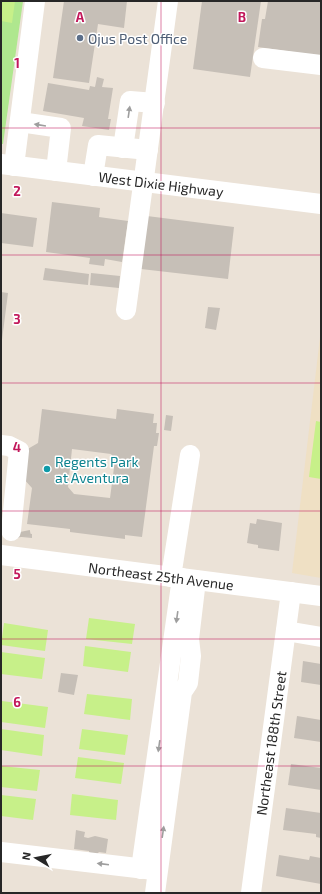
<svg xmlns="http://www.w3.org/2000/svg" width="322" height="894" font-family="'Exo 2',sans-serif">
  <rect width="100%" height="100%" fill="#ebe2d7"/>
  <path fill="#efe0c4" d="M321 329V578L292 573Z"/>
  <path fill="#afe78e" d="M1 1H23L3 144H1Z"/>
  <g fill="#c7f089">
    <path d="M1 1H15L12 23 1 21Z"/>
    <path d="M316 421 321 422V479L309 477Z"/>
    <path d="M89 618 135 624 132 644 86 639Z"/>
    <path d="M4 623 48 630 45 651 1 645Z"/>
    <path d="M85 646 131 652 128 672 83 666Z"/>
    <path d="M1 652 45 658 42 679 1 674Z"/>
    <path d="M87 694 132 699 130 720 84 714Z"/>
    <path d="M2 701 48 707 45 728 1 722Z"/>
    <path d="M1 729 44 735 42 756 1 750Z"/>
    <path d="M82 729 128 735 125 755 79 749Z"/>
    <path d="M78 757 124 763 121 784 75 778Z"/>
    <path d="M1 766 40 770 37 791 1 787Z"/>
    <path d="M72 794 118 800 116 820 70 815Z"/>
    <path d="M1 795 36 799 33 820 1 816Z"/>
  </g>
  <g fill="#c6bfb7" fill-rule="evenodd">
    <path d="M64 1H127L124 28 98 24 89 83 53 78Z"/>
    <path d="M202 1H261L250 77 193 69Z"/>
    <path d="M268 1H321V56L258 47 262 19H265Z"/>
    <path d="M97 77 104 79 102 87 113 88 108 119H111L109 130 82 126 84 118 43 111 48 83 89 90 90 86 95 87Z"/>
    <path d="M52 202 100 208 99 217 128 221 122 262 105 259 104 266 89 264 90 258 46 252Z"/>
    <path d="M1 213 37 218 33 247 1 243Z"/>
    <path d="M147 216 234 227 228 279 141 269Z"/>
    <path d="M45 268 89 274 88 285 43 280Z"/>
    <path d="M91 273 120 276 119 288 90 285Z"/>
    <path d="M1 292 8 293 2 340H1Z"/>
    <path d="M208 307 220 308 216 330 205 328Z"/>
    <path d="M42 409 116 419 117 409 154 414 153 423H157L156 433H159L157 446H154L142 537 125 535V539L70 532V529L27 524 32 488 23 478 26 450 38 443ZM72 449 111 454 115 460 110 498 74 494 68 487Z"/>
    <path d="M166 415 173 416 171 431 164 430Z"/>
    <path d="M257 519 282 523 279 551 258 548V545L247 543 250 523 256 524Z"/>
    <path d="M1 530 32 534V538L1 535Z"/>
    <path d="M303 661 321 664V685L301 682Z"/>
    <path d="M61 673 78 675 74 695 58 692Z"/>
    <path d="M297 716 321 720V742L294 738Z"/>
    <path d="M291 764 321 768V790L288 785Z"/>
    <path d="M286 808 321 813V838L316 837V834L283 830Z"/>
    <path d="M76 830 85 832 84 837 88 838 95 836 108 839 106 853 99 852 97 854H92L89 852V851L74 849Z"/>
    <path d="M279 855 309 860 310 856 321 858V884L276 876Z"/>
  </g>
  <g fill="none" stroke-linecap="round" stroke-linejoin="round">
    <path stroke="#c4bdb4" stroke-width="20" stroke-dasharray="20 10" stroke-linecap="butt" d="M20 532 21 537"/>
    <g stroke="#fff" stroke-width="20">
      <path d="M263 58 321 65"/>
      <path d="M20 122 61 128 56 171"/>
      <path d="M123 148 130 101 155 103"/>
      <path d="M1 164 321 204"/>
      <path d="M14 166 35 1"/>
      <path d="M93 176 98 145 148 150"/>
      <path d="M126 310 168 1"/>
      <path d="M1 445 9 446 19 451 11 531"/>
      <path d="M1 555 321 596"/>
      <path d="M171 577 190 455"/>
      <path d="M286 631 321 637"/>
      <path d="M1 852 154 870"/>
      <path d="M141 869 182 578"/>
      <path d="M155 893 182 692 188 683 191 656 189 639 196 580"/>
      <path d="M251 893 291 592"/>
    </g>
  </g>
  <defs><path id="oneway-solid" d="M-6-.8H1V-3.2L6.5 0L1 3.2V.8H-6Z"/></defs>
  <g fill="#9e9e9e">
    <use href="#oneway-solid" transform="translate(129 112) rotate(-82)"/>
    <use href="#oneway-solid" transform="translate(40 125) rotate(-171)"/>
    <use href="#oneway-solid" transform="translate(177 617) rotate(98)"/>
    <use href="#oneway-solid" transform="translate(159 746) rotate(98)"/>
    <use href="#oneway-solid" transform="translate(163 832) rotate(-82)"/>
    <use href="#oneway-solid" transform="translate(103 864) rotate(-173)"/>
  </g>
  <path fill="none" stroke="#c2185b" stroke-width="1" stroke-opacity="0.55" d="M161 1V893M1 128H321M1 255H321M1 383H321M1 511H321M1 639H321M1 766H321"/>
  <circle fill="#5c6f8a" stroke="#fff" stroke-width="1.5" cx="80" cy="38" r="4"/>
  <circle fill="#0f9aa8" stroke="#fff" stroke-width="1.5" cx="47" cy="469" r="4"/>
  <g text-anchor="middle" dominant-baseline="central" stroke-width="3" stroke-linejoin="round" paint-order="stroke">
    <g font-size="14" fill="#4e5e75" stroke="#fff" text-anchor="start">
      <text x="88" y="38">Ojus Post Office</text>
    </g>
    <g font-size="14" fill="#272727" stroke="#fff">
      <text transform="translate(161 184) rotate(7)">West Dixie Highway</text>
      <text transform="translate(161 576) rotate(7)">Northeast 25th Avenue</text>
      <text transform="translate(271 743) rotate(-82)">Northeast 188th Street</text>
    </g>
    <g font-size="14" fill="#0d838f" stroke="#fff" text-anchor="start">
      <text x="55" y="461">Regents Park<tspan x="55" dy="16">at Aventura</tspan></text>
    </g>
  </g>
  <g font-size="13" text-anchor="middle" font-weight="bold" fill="#c2185b" stroke="#fff" stroke-width="3" stroke-linejoin="round" paint-order="stroke">
    <text x="80" y="22">A</text>
    <text x="242" y="22">B</text>
    <text x="17" y="68">1</text>
    <text x="17" y="196">2</text>
    <text x="17" y="324">3</text>
    <text x="17" y="452">4</text>
    <text x="17" y="579">5</text>
    <text x="17" y="707">6</text>
  </g>
  <rect width="322" height="894" fill="none" stroke="#272727" stroke-width="4"/>
  <g transform="translate(36 858) rotate(280)" stroke="#ffffff" stroke-width="3" paint-order="stroke">
  <path d="M0-3L7 15L0 10L-7 15Z" fill="#272727"/>
  <text y="-6" font-size="11" font-weight="bold" text-anchor="middle" fill="#272727">N</text>
  </g>
</svg>
